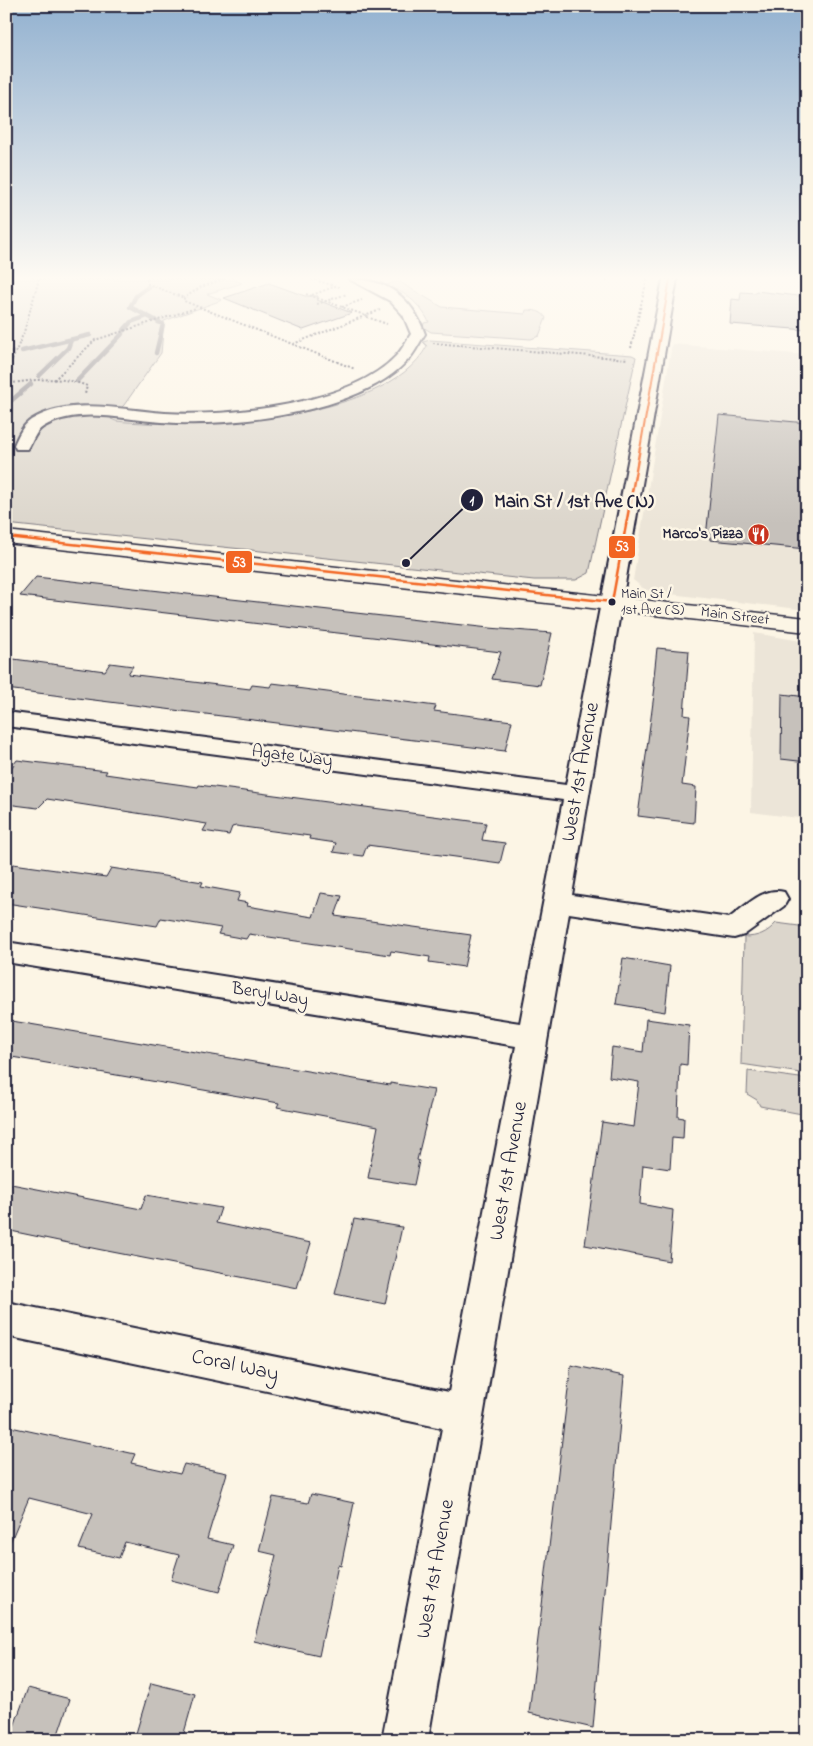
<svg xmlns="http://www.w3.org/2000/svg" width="813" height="1746" font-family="'Indie Flower',sans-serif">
  <rect width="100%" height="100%" fill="#fcf5e5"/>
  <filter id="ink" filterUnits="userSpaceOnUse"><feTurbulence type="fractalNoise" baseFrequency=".02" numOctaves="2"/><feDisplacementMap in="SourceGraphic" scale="10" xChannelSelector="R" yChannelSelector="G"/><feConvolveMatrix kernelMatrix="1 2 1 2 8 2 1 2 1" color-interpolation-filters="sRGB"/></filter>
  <g filter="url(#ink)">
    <g fill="#ece5d8">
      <path d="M672 344 807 355V610L653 592 644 589 633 580Z"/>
      <path d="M754 633 807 642V819L751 812Z"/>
    </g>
    <g fill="#dcd6cc" stroke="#7f7c84">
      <path d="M6 279H232L242 283 207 294 222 300 164 321 161 353 124 405 111 419 116 421C192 429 386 423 427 346L423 342 430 340 632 355 636 357 589 573 576 580H534L6 524Z"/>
      <path d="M398 281 442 307 525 314 526 310C534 310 542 311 546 318L539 336 531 339 431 332 423 327 424 323 429 322C420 304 403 289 384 286Z"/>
      <path d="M776 923 807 927V1074L741 1064 744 937C758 937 767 933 776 923Z"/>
      <path d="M748 1071 807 1079V1115L760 1106 757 1100 747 1094Z"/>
    </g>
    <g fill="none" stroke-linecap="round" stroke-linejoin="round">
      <g stroke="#78757e" stroke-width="4.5">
        <path d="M148 287 136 296 130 307 155 320"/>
        <path d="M124 330 131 322 145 317"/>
        <path d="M22 351 90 335"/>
        <path d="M6 353 12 352"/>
        <path d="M156 353 163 324 158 322"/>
        <path d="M39 376 68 348 71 340"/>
        <path d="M77 381 122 334"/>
        <path d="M6 405 31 384"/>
      </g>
    </g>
    <g fill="#c6c1bb" stroke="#22223b">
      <path d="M269 283 305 296H318L317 300 352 313 303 330 224 298Z"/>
      <path d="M756 291 807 297V330L730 324 732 299 740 300 741 292 756 293Z"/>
      <path d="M719 415 807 423V549L710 540V537H706Z"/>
      <path d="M36 577 489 628 552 633 540 685 492 679 501 652 20 596Z"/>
      <path d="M657 648 689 651 684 715 690 716 682 785 696 787 694 823 638 816 655 687 653 686Z"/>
      <path d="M6 658 105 671 110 663 133 666 128 674 250 689 252 685 270 687 272 683 297 686 296 688 436 706 434 711 512 721 505 751 381 736 6 689Z"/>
      <path d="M782 694 807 697V762L781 759Z"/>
      <path d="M17 760 107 771 105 774 198 787 199 785 486 823 482 840 505 843 500 863 367 845 363 856 333 852 336 843 309 839 310 836 236 826 232 827 229 835 203 831 207 824 47 799 38 808 6 804V775Z"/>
      <path d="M6 863 106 877 111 868 203 882 201 886 240 893 237 901 248 903 247 906 313 917 321 893 342 896 335 916 471 935 464 967 429 962 430 957 391 951 390 955 249 934 246 939 218 934 221 928 161 918 157 926 6 903Z"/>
      <path d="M623 958 670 966 665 1012 616 1004Z"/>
      <path d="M646 1019 689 1025 687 1065 680 1064 678 1117 684 1118 683 1139 672 1138 670 1169 643 1165 640 1204 673 1210 669 1261 585 1245 602 1122 634 1127 639 1082 609 1077 612 1047 643 1052Z"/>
      <path d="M6 1020 390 1085V1083L434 1090 417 1160 419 1161 414 1185 368 1178 378 1126 277 1107 279 1103 6 1056Z"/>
      <path d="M6 1183 141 1209 146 1195 221 1208 216 1223 311 1243 297 1288 97 1249 6 1230Z"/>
      <path d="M354 1219 402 1227 385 1304 335 1294Z"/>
      <path d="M571 1365 624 1376 593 1728 529 1713Z"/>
      <path d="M6 1426 135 1454 131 1463 180 1474 184 1464 227 1473 207 1539 233 1545 219 1592 171 1580 179 1555 125 1542 119 1558 79 1549 93 1514 29 1498 6 1552Z"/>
      <path d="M311 1494 354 1503 341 1566 338 1565 319 1656 254 1641 276 1555 259 1551 273 1497 308 1503Z"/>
      <path d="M151 1683 195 1694 182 1740H134Z"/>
      <path d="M28 1688 70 1699 56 1740H9Z"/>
    </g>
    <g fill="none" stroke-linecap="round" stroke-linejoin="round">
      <defs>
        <g id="minor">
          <path d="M349 279C387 279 412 297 425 334 419 343 414 355 406 362 358 413 229 428 162 422 124 420 77 406 43 427 35 432 33 441 28 449H16L14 445C18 436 22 426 31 420 70 396 122 410 165 413 229 417 350 405 396 356 402 350 406 341 411 334L403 315 390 301Z"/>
          <path d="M663 279H677L572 895 729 918C746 906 764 886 784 892L788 899 784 906 744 935 734 938 569 913 428 1740H382L442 1428 6 1336V1302L449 1392 516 1046 6 962V942L520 1023 563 800 6 726V712L566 785Z"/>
        </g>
        <path id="major" d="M6 531 807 618V632L6 543Z"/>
      </defs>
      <use href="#minor" stroke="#22223b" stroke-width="4"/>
      <use href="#major" stroke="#22223b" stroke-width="3"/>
      <g stroke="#22223b" stroke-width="2" stroke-dasharray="2 2" stroke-linecap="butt">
        <path d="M147 279 148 284 184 298"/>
        <path d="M224 279 201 287 184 298V301L355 369"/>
        <path d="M311 279 339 287"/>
        <path d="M606 279V282"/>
        <path d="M6 285 15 279"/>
        <path d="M306 294 367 316"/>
        <path d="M312 295 336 286"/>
        <path d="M317 304 347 294"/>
        <path d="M342 307 362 300"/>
        <path d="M367 317 387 324"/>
        <path d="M433 343 628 359"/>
        <path d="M293 344 380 310"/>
        <path d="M631 348 647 279"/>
        <path d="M6 375 24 332 39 279"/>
        <path d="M54 380 95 340 196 308"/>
        <path d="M6 384C33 380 61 375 87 386L85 394"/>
      </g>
      <use href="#minor" fill="#fcf5e5" fill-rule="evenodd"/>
      <use href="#major" fill="#fcf5e5" fill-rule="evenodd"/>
      <defs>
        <path id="bus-1-far1" d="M640 449 670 279"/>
        <path id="bus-1" d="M6 537 612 602 640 448"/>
      </defs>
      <use href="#bus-1-far1" stroke="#fcf5e5" stroke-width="4"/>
      <use href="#bus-1" stroke="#fcf5e5" stroke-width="5"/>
      <use href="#bus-1-far1" stroke="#f26522" stroke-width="2"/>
      <use href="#bus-1" stroke="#f26522" stroke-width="2.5"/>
    </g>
  </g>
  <linearGradient id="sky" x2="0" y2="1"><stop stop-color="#92b1d0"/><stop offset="0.53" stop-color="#fefaf3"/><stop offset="1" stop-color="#fefaf3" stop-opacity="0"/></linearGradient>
  <rect width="813" height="524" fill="url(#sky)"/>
  <defs>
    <symbol id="restaurant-disc" viewBox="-11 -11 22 22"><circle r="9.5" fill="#c8321e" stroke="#fcf5e5"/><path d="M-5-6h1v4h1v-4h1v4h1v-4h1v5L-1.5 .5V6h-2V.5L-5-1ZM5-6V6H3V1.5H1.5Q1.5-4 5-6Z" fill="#fff"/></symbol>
  </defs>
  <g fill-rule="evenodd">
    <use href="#restaurant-disc" x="746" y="522" width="25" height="25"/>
  </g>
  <circle fill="#22223b" stroke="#fcf5e5" stroke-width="2" cx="612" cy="602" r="4.5"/>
  <g text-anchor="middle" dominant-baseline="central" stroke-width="5" stroke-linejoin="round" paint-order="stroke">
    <g font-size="14" fill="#22223b" stroke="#fcf5e5" text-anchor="start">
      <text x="621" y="594">Main St /<tspan x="621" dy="16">1st Ave (S)</tspan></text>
    </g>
    <g font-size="15" font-weight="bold" fill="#22223b" stroke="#fcf5e5" text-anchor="end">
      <text x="743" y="534">Marco's Pizza</text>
    </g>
    <g font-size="15" fill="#22223b" stroke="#fcf5e5">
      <text transform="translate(735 616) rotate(7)">Main Street</text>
    </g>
    <g font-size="18" fill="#22223b" stroke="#fcf5e5">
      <text transform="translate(292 757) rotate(7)">Agate Way</text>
      <text transform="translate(270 995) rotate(9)">Beryl Way</text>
    </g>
    <g font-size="21" fill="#22223b" stroke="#fcf5e5">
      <text transform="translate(581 772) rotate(-80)">West 1st Avenue</text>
      <text transform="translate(509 1171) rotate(-80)">West 1st Avenue</text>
      <text transform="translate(235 1366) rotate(12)">Coral Way</text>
      <text transform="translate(436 1569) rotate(-80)">West 1st Avenue</text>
    </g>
  </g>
  <path fill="none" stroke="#22223b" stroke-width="2" d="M406 563L472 500"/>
  <g fill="#22223b" stroke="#fcf5e5" stroke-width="2">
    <circle cx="406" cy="563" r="5"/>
    <circle cx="472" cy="500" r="12"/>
  </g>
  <g font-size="15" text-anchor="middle" font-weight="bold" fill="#fff">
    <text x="472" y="505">1</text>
  </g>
  <g font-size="19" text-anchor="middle" font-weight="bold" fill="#22223b" stroke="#fcf5e5" stroke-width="5" stroke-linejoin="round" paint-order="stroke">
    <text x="574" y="507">Main St / 1st Ave (N)</text>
  </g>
  <g stroke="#fcf5e5" stroke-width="2">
    <rect x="608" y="535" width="28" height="24" rx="5" fill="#f26522"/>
    <rect x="225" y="550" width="28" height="24" rx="5" fill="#f26522"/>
  </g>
  <g font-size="14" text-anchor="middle" font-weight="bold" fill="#fff">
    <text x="622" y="551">53</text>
    <text x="239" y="567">53</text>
  </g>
  <rect width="813" height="1746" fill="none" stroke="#fcf5e5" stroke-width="25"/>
  <rect x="12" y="12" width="788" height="1721" fill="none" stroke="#22223b" stroke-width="2" filter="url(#ink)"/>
</svg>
